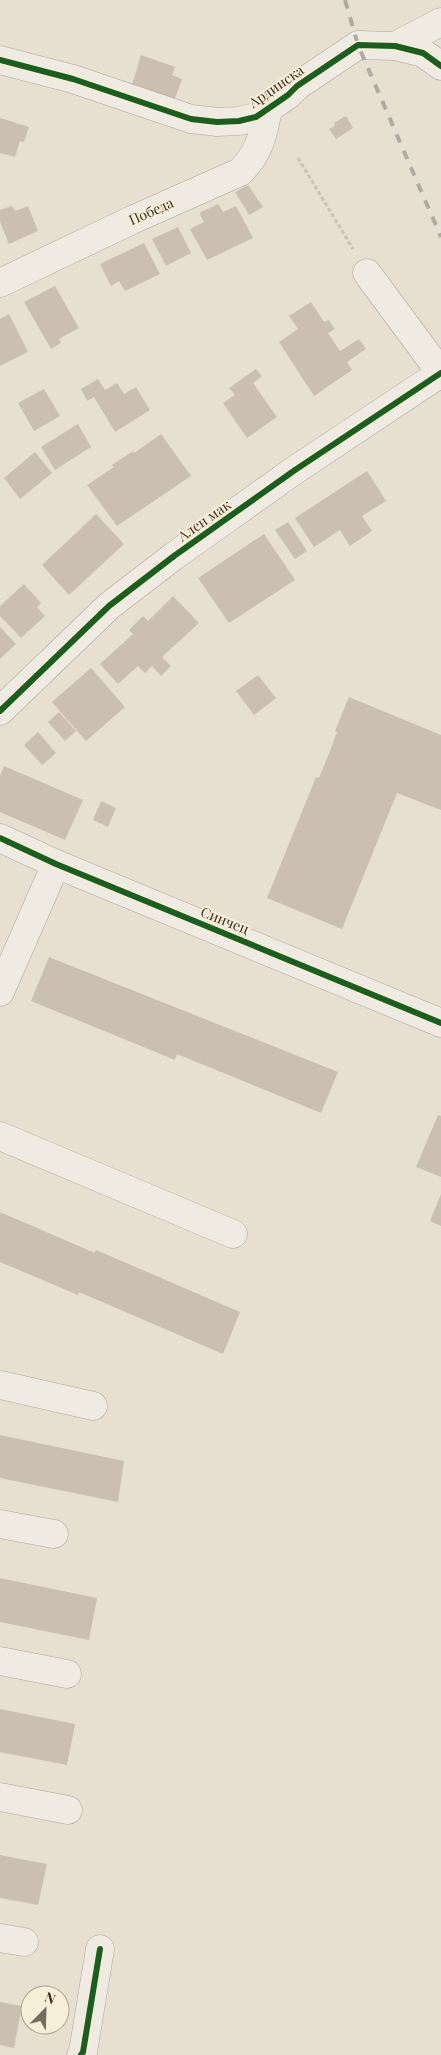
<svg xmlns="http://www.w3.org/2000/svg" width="441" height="2055" font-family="'Playfair Display',serif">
  <rect width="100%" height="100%" fill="#e7e0d1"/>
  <g fill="#cbbfb2">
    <path d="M141 55 175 67 172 75 182 79 174 101 131 88Z"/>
    <path d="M346 116 353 128 336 139 329 129 335 126 334 123Z"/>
    <path d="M0 118 29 127 24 142 20 141 15 157 0 153Z"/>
    <path d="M248 185 263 207 249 215 235 192Z"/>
    <path d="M218 204 223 212 236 206 253 238 207 260 190 229 204 222 199 213Z"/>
    <path d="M12 206 15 211 28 206 38 231 9 244 0 222V210Z"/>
    <path d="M178 227 191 253 166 266 152 239Z"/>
    <path d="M144 243 160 274 125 291 119 281 111 286 100 264Z"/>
    <path d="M55 286 79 328 59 339 61 343 51 349 24 302Z"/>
    <path d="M311 302 324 322 329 320 335 329 328 333 340 351 359 339 366 349 347 362 352 370 314 396 279 342 298 329 289 316Z"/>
    <path d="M9 314 28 352 0 366V319Z"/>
    <path d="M256 369 262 376 253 383 277 417 247 438 223 403 235 395 229 388Z"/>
    <path d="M98 379 105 390 117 383 124 394 136 387 150 410 115 432 94 397 87 401 81 389Z"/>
    <path d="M44 389 60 416 34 431 18 403Z"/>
    <path d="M78 424 91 447 55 470 41 447Z"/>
    <path d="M161 434 191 476 117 526 87 485 114 467 112 465 133 451 134 453Z"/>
    <path d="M35 452 52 473 20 499 4 478Z"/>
    <path d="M367 471 386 501 362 516 372 531 350 546 340 530 314 547 295 518Z"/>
    <path d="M96 514 124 544 69 595 42 565Z"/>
    <path d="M288 522 307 551 295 559 275 530Z"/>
    <path d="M264 534 295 580 229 623 198 578Z"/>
    <path d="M24 584 41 603 37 607 45 616 21 638 0 616V606Z"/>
    <path d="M173 596 199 623 162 657 171 666 161 676 152 666 145 673 138 666 118 684 100 664 133 634 129 630 143 616 148 621Z"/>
    <path d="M0 627 16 644 0 659Z"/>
    <path d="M91 668 125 707 86 741 52 702Z"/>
    <path d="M258 675 276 698 254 715 236 691Z"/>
    <path d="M349 697 441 735V810L397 793 342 929 267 898 316 777 319 778 332 746 337 732 335 731Z"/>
    <path d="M59 712 76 731 65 741 48 722Z"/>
    <path d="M38 732 56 753 42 765 24 745Z"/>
    <path d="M4 766 83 800 65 840 0 812V776Z"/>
    <path d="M101 801 116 808 108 827 93 820Z"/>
    <path d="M49 957 338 1072 321 1113 177 1054 175 1060 31 1001Z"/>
    <path d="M438 1115 441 1116V1177L416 1167Z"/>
    <path d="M441 1194V1226L430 1221Z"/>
    <path d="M0 1212 95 1253 96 1250 240 1312 223 1354 79 1292 78 1295 0 1262Z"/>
    <path d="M0 1435 124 1461 118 1502 0 1478Z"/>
    <path d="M0 1578 97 1598 89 1640 0 1622Z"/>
    <path d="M0 1709 75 1724 67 1765 0 1752Z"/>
    <path d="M0 1855 47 1864 38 1905 0 1898Z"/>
    <path d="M0 2002 22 2006 14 2048 0 2045Z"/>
  </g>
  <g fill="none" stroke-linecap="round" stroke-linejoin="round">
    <defs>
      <g id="minor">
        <path d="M395 46 441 22"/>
        <path d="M0 60 73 79 191 119 217 122 239 121 256 117 288 95 297 86 358 45 395 46 423 53 441 66"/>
        <path d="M367 273 441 373"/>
        <path d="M0 283 132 220 240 172C260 152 262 137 268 110"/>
        <path d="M0 711 109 606 174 556 295 470 441 373"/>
        <path d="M0 838 56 864 441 1023"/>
        <path d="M0 992 56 864"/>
        <path d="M0 1136 233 1234"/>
        <path d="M0 1385 93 1406"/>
        <path d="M0 1524 54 1534"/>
        <path d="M0 1661 67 1674"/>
        <path d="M0 1797 68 1810"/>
        <path d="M0 1938 24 1942"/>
        <path d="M81 2055 83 2052 100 1949"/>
      </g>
    </defs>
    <use href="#minor" stroke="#ada599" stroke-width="29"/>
    <path stroke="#c8c2b9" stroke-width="3" stroke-dasharray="4 2.5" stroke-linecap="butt" d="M298 158 353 249"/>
    <use href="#minor" stroke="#efebe3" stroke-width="28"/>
    <path stroke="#afaaa2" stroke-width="4" stroke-dasharray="9 9" stroke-linecap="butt" d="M345 0 358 45 441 237"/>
    <defs>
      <g id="cycleway">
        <path d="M0 60 73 79 191 119 217 122 239 121 256 117 288 95 297 86 358 45 395 46 423 53 441 66"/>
        <path d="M0 711 109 606 174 556 295 470 441 373"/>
        <path d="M0 838 56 864 441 1023"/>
        <path d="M81 2055 83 2052 100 1949"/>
      </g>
    </defs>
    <use href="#cycleway" stroke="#f7eed8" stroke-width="9"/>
    <use href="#cycleway" stroke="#1b5e20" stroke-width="6"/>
  </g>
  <g text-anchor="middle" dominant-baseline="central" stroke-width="4" stroke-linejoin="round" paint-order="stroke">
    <g font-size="14" fill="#3d2e20" stroke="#f7eed8">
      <text transform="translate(276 86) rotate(-35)">Ардинска</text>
      <text transform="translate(151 211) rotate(-24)">Победа</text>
      <text transform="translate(204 520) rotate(-35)">Ален мак</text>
      <text transform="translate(225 920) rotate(22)">Синчец</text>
    </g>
  </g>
  <g transform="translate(45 2010) rotate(23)"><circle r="24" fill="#f7eed8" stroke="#ada18e"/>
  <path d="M0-4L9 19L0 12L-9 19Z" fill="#786c5e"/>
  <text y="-8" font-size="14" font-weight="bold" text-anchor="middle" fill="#3d2e20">N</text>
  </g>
</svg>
